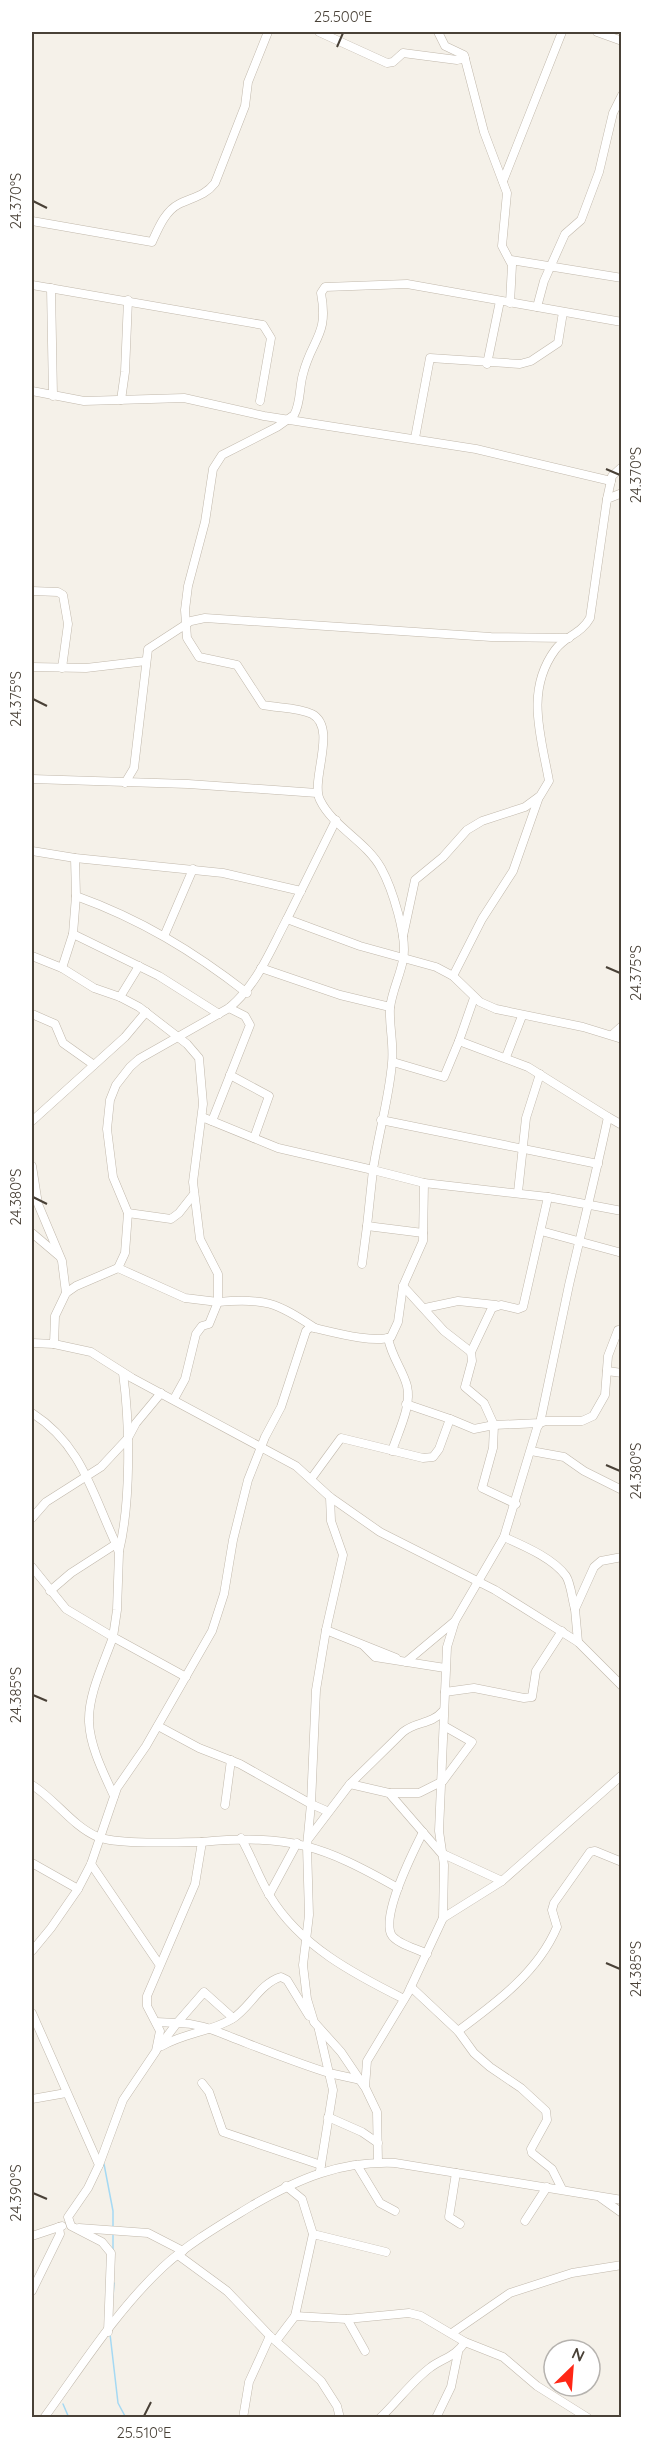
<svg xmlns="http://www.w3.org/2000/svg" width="653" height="2449" font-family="Quicksand,sans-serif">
  <rect width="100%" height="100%" fill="#f5f1e9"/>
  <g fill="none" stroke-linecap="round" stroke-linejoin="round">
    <g stroke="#a5d9f3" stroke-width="1.5">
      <path d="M104 2164 113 2211V2228"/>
      <path d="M113 2232V2252"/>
      <path d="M113 2297 114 2283"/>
      <path d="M110 2334 118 2403 126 2418"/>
      <path d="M63 2404 69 2418"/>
    </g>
    <defs>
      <g id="minor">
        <path d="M319 32 387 63 393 62 403 53 457 60 465 58"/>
        <path d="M438 32 445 46 464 55 484 132 507 193 502 246 512 265 510 303"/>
        <path d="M597 32 622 41"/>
        <path d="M503 181 562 32"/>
        <path d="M32 221 152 242C158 229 165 211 179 204 193 197 205 196 215 183L245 106 248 82 268 32"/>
        <path d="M511 260 622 278"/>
        <path d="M32 285 263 325 271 338 260 401"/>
        <path d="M51 288 53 396"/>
        <path d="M537 307 544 281 565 234 581 220 599 172 613 113 622 95"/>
        <path d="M487 364 500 301"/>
        <path d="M32 391 84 401 184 398 264 416 476 449 611 481"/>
        <path d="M121 400 125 372 128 300"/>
        <path d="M415 438 430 358 520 364 531 361 558 343 563 312"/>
        <path d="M607 499 612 476 622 467"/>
        <path d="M32 591 58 592 63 595 68 624 62 668"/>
        <path d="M32 667 86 668 146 661"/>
        <path d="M32 779 188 784 317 793"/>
        <path d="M125 783 134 768 148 649 191 621 205 618 491 637 569 638"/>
        <path d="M32 851 75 858 223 873 301 891"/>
        <path d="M75 858 76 896C140 919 193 951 247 993"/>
        <path d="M287 919 336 820"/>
        <path d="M73 934 159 976 219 1014"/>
        <path d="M165 934 193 869"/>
        <path d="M403 936 415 880 443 857 467 830 482 821 525 807 540 796 549 781C541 736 525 691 555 650 565 636 581 634 590 618L607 499 622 493"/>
        <path d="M32 956 62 968 73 934 76 896"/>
        <path d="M62 968 94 988 120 997 139 1007 187 1044 199 1058 203 1104 193 1182 200 1239 218 1274V1302C265 1298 276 1302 315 1328"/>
        <path d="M261 968 340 995 390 1007"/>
        <path d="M453 976 482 919 513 871 539 797"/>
        <path d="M120 997 139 966"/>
        <path d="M32 1014 55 1024 63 1043 94 1065"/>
        <path d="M612 1035 622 1026"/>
        <path d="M459 1041 474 998"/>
        <path d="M506 1057 522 1016"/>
        <path d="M393 1062 444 1077 459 1041 528 1067 608 1117"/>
        <path d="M230 1075 269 1096 254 1138"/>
        <path d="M202 1117 278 1148 373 1170 367 1226 423 1233"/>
        <path d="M381 1120 598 1164"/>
        <path d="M32 1121 125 1037 146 1012"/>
        <path d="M212 1121 250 1025 245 1016 229 1008"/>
        <path d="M622 1125 608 1117C596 1174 582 1229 569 1285L540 1423 494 1425 484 1403 465 1387 472 1361 471 1352 492 1308 501 1305 518 1309 523 1307 548 1197 622 1211"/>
        <path d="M32 1166 38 1204 62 1261 66 1293"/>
        <path d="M424 1183 548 1197"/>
        <path d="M518 1192 526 1118 540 1074"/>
        <path d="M128 1213 171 1219 179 1213 194 1194"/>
        <path d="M541 1231 622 1253"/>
        <path d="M32 1233 58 1255"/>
        <path d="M362 1264 367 1226"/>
        <path d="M118 1268 185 1298 218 1302 209 1324 202 1326 196 1334 185 1379 174 1399"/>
        <path d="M403 1286 444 1331 471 1352"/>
        <path d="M425 1308 458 1301 496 1305"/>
        <path d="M388 1338C392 1358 403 1370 407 1386 412 1406 398 1432 392 1451"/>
        <path d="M32 1343 54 1344 55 1316 66 1293 76 1286 118 1268 125 1253 128 1213 113 1177 107 1129 110 1100 116 1085 130 1067 139 1059 229 1008C257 985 270 951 287 919L360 946 436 967 453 976 480 1002 496 1009 583 1027 622 1039"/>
        <path d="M54 1344 91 1352 132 1378 296 1466 330 1497 380 1532 495 1590 578 1642 622 1686"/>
        <path d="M607 1371 622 1373"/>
        <path d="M406 1404 450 1419"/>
        <path d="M32 1413C82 1445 92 1493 116 1544L119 1553 117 1610 113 1637 186 1677"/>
        <path d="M531 1451 564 1457 584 1471 622 1490"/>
        <path d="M311 1479 341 1438 423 1458 433 1457 439 1449 450 1419 474 1429 494 1425 493 1448 482 1488 516 1504"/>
        <path d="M32 1518 46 1502 101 1467 128 1438 136 1423 161 1393"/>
        <path d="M504 1537C524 1546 553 1558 566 1576 571 1584 572 1599 575 1609"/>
        <path d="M119 1551C131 1502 130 1424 123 1373"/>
        <path d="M32 1567 66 1609 113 1637C104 1663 88 1694 89 1722 90 1747 104 1774 114 1796"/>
        <path d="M50 1591 71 1573 116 1544"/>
        <path d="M326 1630 396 1658"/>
        <path d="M578 1642 575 1609 594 1567 601 1561 622 1557"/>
        <path d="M364 1646 375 1657 445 1668"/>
        <path d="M406 1662 455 1621"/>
        <path d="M445 1692 474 1688 524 1698 532 1697 536 1671 562 1631"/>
        <path d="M158 1726 199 1748 240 1764 311 1804 307 1846 309 1915 303 1965 307 1999 314 2022 341 2052 364 2086"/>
        <path d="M350 1784 389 1793 441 1853 502 1881"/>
        <path d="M32 1785C55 1799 72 1826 98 1837 119 1845 178 1842 202 1842"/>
        <path d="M389 1793H419L443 1781 472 1742 444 1726"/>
        <path d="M225 1805 231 1760"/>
        <path d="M327 1811 311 1804 316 1690 326 1630 343 1555 331 1521 330 1497"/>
        <path d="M423 1832C413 1852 382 1913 391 1934 396 1944 418 1949 427 1954"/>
        <path d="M241 1838C252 1857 259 1878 270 1896 300 1946 354 1974 404 1999"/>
        <path d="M309 1838 350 1784 403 1732C416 1721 431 1725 443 1711"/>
        <path d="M32 1863 78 1889"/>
        <path d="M91 1864 159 1964"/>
        <path d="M269 1895 297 1843"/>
        <path d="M443 1918 502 1881 622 1775"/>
        <path d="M32 1951 51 1928 78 1889 91 1864 117 1788 146 1746 212 1631 224 1594 233 1540 248 1480 265 1437 281 1407 306 1331 310 1327C329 1331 373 1344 391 1337L398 1322 403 1286 423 1241 424 1183 373 1170C378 1135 389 1099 392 1063 394 1044 389 1026 390 1008 392 991 400 976 403 960 408 937 392 888 381 868 366 841 333 827 320 800 310 780 338 728 312 714 298 707 278 708 263 705L237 665 199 657 187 638 185 610 188 586 205 522 213 469 222 455 277 427 294 415C301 403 299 387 303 374 312 338 329 336 321 293L325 287 407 284 622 322"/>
        <path d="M411 1987 458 2031 474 2053 490 2067 521 2088 546 2111 547 2120 531 2149 532 2153 552 2169 562 2189"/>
        <path d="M32 2013 99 2165 88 2188 68 2217 71 2226 102 2242 111 2253 108 2332"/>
        <path d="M156 2022 177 2023 204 1992 233 2018"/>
        <path d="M319 2030 329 2073 361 2080"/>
        <path d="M458 2031C497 2002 538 1972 557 1927L552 1910 554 1903 590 1852 595 1851 622 1862"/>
        <path d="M162 2046C184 2033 210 2032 232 2019 249 2009 260 1983 281 1977L287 1980 309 2016"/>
        <path d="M159 2047 177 2023C200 2023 215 2031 236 2039 267 2051 297 2063 329 2073L333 2090 320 2171"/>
        <path d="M202 2083 209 2092 223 2132 321 2165"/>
        <path d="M32 2099 66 2093"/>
        <path d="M328 2117 362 2132 378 2143"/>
        <path d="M378 2162 377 2112 365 2087 367 2061 408 1993 443 1918 444 1865 439 1831 447 1647 455 1621 504 1537 537 1428 540 1423 546 1421H582L593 1416 605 1395 608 1356 618 1330H622"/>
        <path d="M99 2165 123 2100 156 2051 160 2031 147 2006V1996L195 1884 202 1842C290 1834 322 1845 398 1888"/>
        <path d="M357 2165 380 2203 395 2211"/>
        <path d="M456 2173 449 2217 460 2224"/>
        <path d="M286 2186 302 2199 313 2234 386 2252"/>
        <path d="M601 2198 622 2213"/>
        <path d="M525 2221 547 2187"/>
        <path d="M79 2228 148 2233 183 2251"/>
        <path d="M32 2236 62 2226"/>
        <path d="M178 2255 227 2291 270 2336 321 2381 337 2406 340 2418"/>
        <path d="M32 2291 60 2234 59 2227"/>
        <path d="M295 2316 313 2234"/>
        <path d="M347 2319 365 2351"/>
        <path d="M452 2333 510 2293 572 2273 622 2265"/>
        <path d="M276 2341 295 2316 347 2319 409 2313 421 2316 465 2342 503 2357 537 2386 588 2418"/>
        <path d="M44 2418C81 2367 117 2310 163 2267 190 2242 222 2224 253 2205 300 2178 340 2161 395 2163L622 2200"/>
        <path d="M243 2418 249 2382 270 2336"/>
        <path d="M380 2418C398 2401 412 2381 431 2367 444 2358 456 2356 465 2342"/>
        <path d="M436 2418 451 2387 458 2353"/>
      </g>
    </defs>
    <use href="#minor" stroke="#c1b8ab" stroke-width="9"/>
    <use href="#minor" stroke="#fff" stroke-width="8"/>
  </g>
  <path fill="none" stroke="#494137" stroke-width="2" d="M337 47 343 33M33 201 47 208M606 469 620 475M33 699 47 706M606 967 620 973M33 1197 47 1204M606 1465 620 1471M33 1695 47 1701M606 1963 620 1969M33 2193 47 2199M144 2416 151 2402"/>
  <rect width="653" height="2449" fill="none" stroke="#ffffff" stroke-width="66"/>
  <g transform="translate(572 2368) rotate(25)"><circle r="28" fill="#ffffff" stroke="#b6b3af" stroke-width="1.5"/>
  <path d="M0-4.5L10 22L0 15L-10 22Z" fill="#ff2716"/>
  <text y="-9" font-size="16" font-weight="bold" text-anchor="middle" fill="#494137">N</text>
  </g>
  <rect x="33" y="33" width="587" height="2383" fill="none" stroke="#494137" stroke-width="2"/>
  <g font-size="15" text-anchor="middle" fill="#494137">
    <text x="343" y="22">25.500°E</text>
    <text transform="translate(16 201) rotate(-90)" y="5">24.370°S</text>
    <text transform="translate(636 475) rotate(-90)" y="5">24.370°S</text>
    <text transform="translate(16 699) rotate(-90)" y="5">24.375°S</text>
    <text transform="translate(636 973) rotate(-90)" y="5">24.375°S</text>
    <text transform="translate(16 1197) rotate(-90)" y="5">24.380°S</text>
    <text transform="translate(636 1471) rotate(-90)" y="5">24.380°S</text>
    <text transform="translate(16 1695) rotate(-90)" y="5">24.385°S</text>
    <text transform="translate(636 1969) rotate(-90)" y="5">24.385°S</text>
    <text transform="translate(16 2193) rotate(-90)" y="5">24.390°S</text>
    <text x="144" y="2438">25.510°E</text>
  </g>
</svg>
